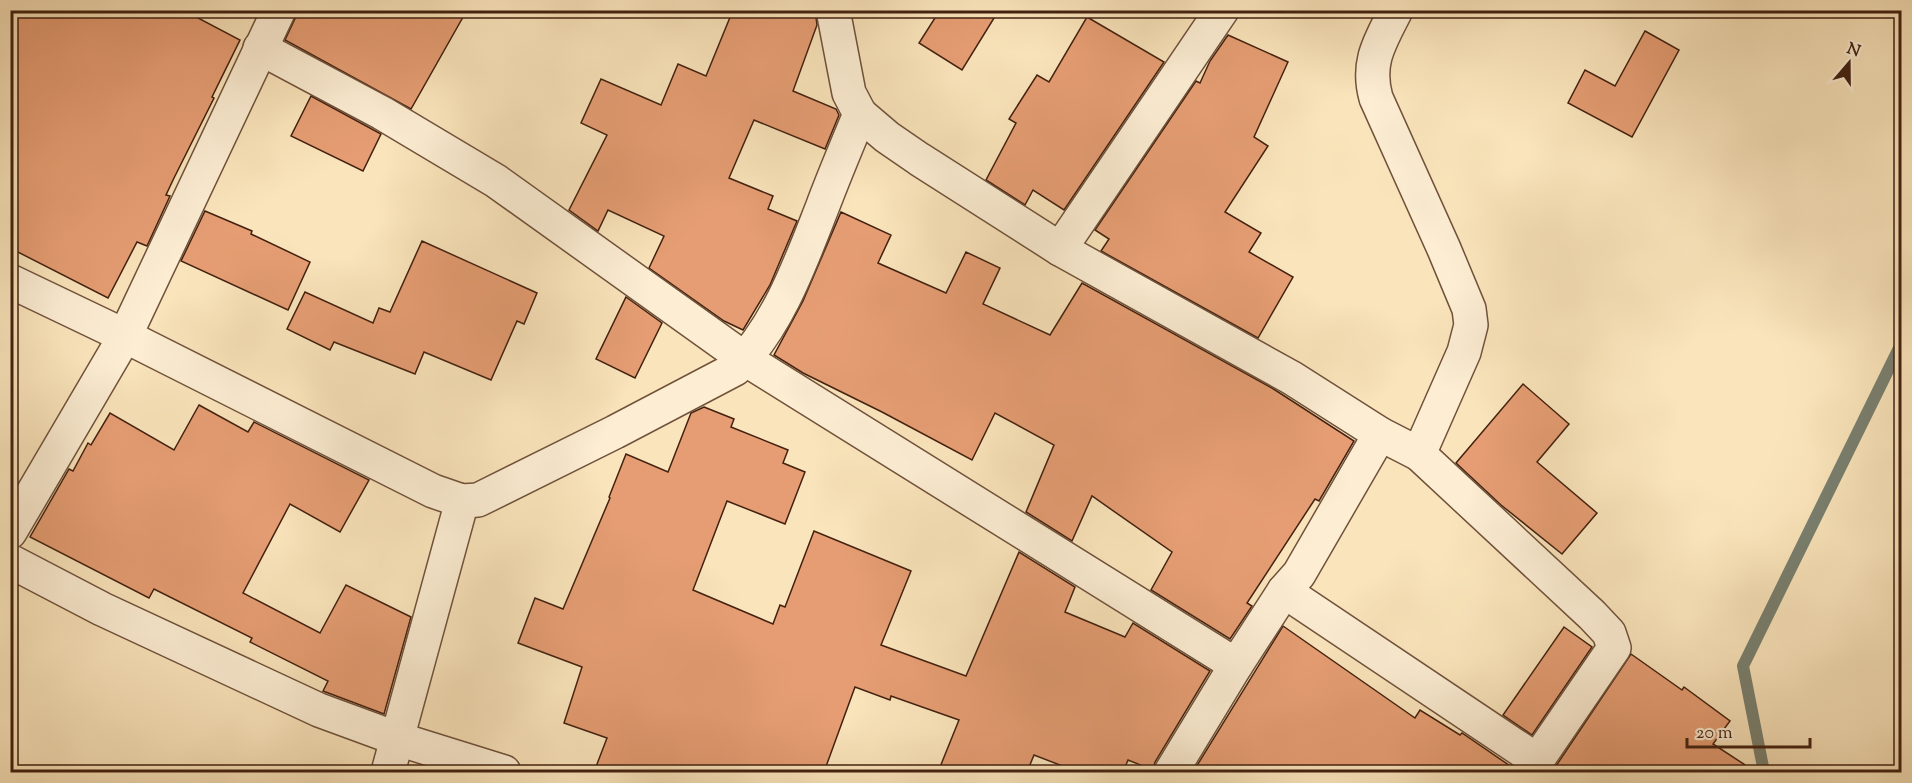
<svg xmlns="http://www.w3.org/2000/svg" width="1912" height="783" font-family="'Sorts Mill Goudy',serif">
  <rect width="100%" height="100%" fill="#fae4bb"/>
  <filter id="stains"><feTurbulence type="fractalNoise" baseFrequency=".00333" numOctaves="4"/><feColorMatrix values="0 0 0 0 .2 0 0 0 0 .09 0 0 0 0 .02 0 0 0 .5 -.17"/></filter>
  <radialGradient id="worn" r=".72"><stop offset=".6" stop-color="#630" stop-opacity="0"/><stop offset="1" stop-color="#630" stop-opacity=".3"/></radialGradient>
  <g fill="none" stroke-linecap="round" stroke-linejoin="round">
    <path stroke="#798070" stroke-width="12" d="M1764 772 1743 666 1902 342"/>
  </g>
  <g fill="#e69d73" stroke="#422110" stroke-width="1.5">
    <path d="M10 10H183L240 40 212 97 214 98 174 178 166 195 170 196 147 246 137 242 108 298 10 248Z"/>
    <path d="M299 10H467L411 109 285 40Z"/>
    <path d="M733 10H815L817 25 793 91 836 109 839 115 825 149 754 120 729 178 773 196 768 209 797 221 770 285 743 330 724 321 649 268 664 236 608 210 598 231 569 210 607 135 581 123 601 79 661 105 678 64 706 76Z"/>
    <path d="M940 10H999L962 70 919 43Z"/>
    <path d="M1087 17 1164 62 1064 210 1033 190 1025 205 986 180 1016 123 1009 119 1037 75 1049 82Z"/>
    <path d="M1645 31 1679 50 1632 137 1568 103 1585 70 1615 86Z"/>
    <path d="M1228 35 1288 62 1254 137 1268 146 1225 212 1261 233 1249 252 1293 277 1258 338 1101 251 1109 239 1095 230 1196 81 1200 83 1210 61Z"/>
    <path d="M311 96 381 134 363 171 291 136Z"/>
    <path d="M205 211 252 231 251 234 310 262 288 310 181 261Z"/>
    <path d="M841 212 891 235 878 263 946 293 966 252 1000 268 983 304 1050 335 1082 283 1272 388 1354 441 1319 501 1315 499 1247 603 1252 606 1230 639 1151 590 1172 552 1092 496 1072 541 1026 512 1054 445 995 413 972 460 882 412 803 373 774 355 803 301Z"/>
    <path d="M422 241 537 293 524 324 517 321 491 380 424 352 415 374 334 342 330 350 287 329 305 292 373 323 379 308 390 312Z"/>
    <path d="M626 297 662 323 635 378 596 359Z"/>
    <path d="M1523 384 1569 424 1537 462 1597 513 1562 554 1501 505 1456 463Z"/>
    <path d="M199 405 248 432 254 422 369 480 340 532 290 504 243 593 320 633 346 585 411 617 384 714 323 691 328 681 250 642 252 638 154 589 149 598 30 537 69 469 73 471 88 443 91 445 110 413 174 450Z"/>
    <path d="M704 407 734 419 731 427 788 450 783 463 805 472 785 524 727 501 693 590 773 624 780 605 785 607 814 531 911 571 881 645 966 676 1019 552 1075 587 1065 612 1125 637 1133 623 1210 671 1155 762 1153 770 1128 760 1123 772H1078L1034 755 1027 772H938L959 720 891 696 890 700 855 687 824 772H594L607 738 564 723 582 667 518 643 535 598 563 609 610 498 609 497 626 454 668 472 691 413Z"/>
    <path d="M1283 626 1415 718 1420 710 1460 735 1462 733 1519 772H1193Z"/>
    <path d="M1564 627 1592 647 1532 735 1503 715Z"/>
    <path d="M1631 654 1682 690 1684 687 1730 721 1713 744 1756 772H1556V766Z"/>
  </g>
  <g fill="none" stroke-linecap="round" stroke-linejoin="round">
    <defs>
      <g id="minor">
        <path d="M1396 10C1380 42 1366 62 1376 98L1444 249 1469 309 1471 325 1464 352 1419 454"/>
        <path d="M260 48 382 113 496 181 745 359 1236 665"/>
        <path d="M860 114 887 137 919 159 1060 249 1292 378 1380 434 1419 454 1592 615 1609 633 1614 648 1536 762"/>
        <path d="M1060 249 1222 10"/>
        <path d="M10 281 125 336 279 10"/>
        <path d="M10 532 125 336 433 491 462 501 478 500 615 432 735 369C778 326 800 264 822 208 834 176 847 145 860 114L849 93 833 10"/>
        <path d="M10 561 102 609 319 710 398 739 504 772"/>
        <path d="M1284 591 1529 755 1536 762 1538 772"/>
        <path d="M388 772 462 501"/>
        <path d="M1171 772 1236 665 1284 591 1299 574 1380 434"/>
      </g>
    </defs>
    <use href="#minor" stroke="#70523b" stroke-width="36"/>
    <use href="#minor" stroke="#fcedd3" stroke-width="33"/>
  </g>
  <rect width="1912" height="783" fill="none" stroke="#fae4bb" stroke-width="36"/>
  <rect x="12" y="12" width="1888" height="759" fill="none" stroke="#422110" stroke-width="3"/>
  <rect x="18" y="18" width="1876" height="747" fill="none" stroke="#422110" stroke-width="1.5"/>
  <g transform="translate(1849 63) rotate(20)" stroke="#fcedd3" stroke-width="4.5" paint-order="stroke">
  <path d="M0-4.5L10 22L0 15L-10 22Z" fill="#422110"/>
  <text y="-9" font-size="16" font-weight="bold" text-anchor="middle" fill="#422110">N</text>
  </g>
  <path d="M1687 738v9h123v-9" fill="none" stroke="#422110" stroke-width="3"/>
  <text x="1696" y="738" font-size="18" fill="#422110" stroke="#fcedd3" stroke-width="4.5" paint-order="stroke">20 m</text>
  <rect width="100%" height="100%" filter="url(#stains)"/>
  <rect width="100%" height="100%" fill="url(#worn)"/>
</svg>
